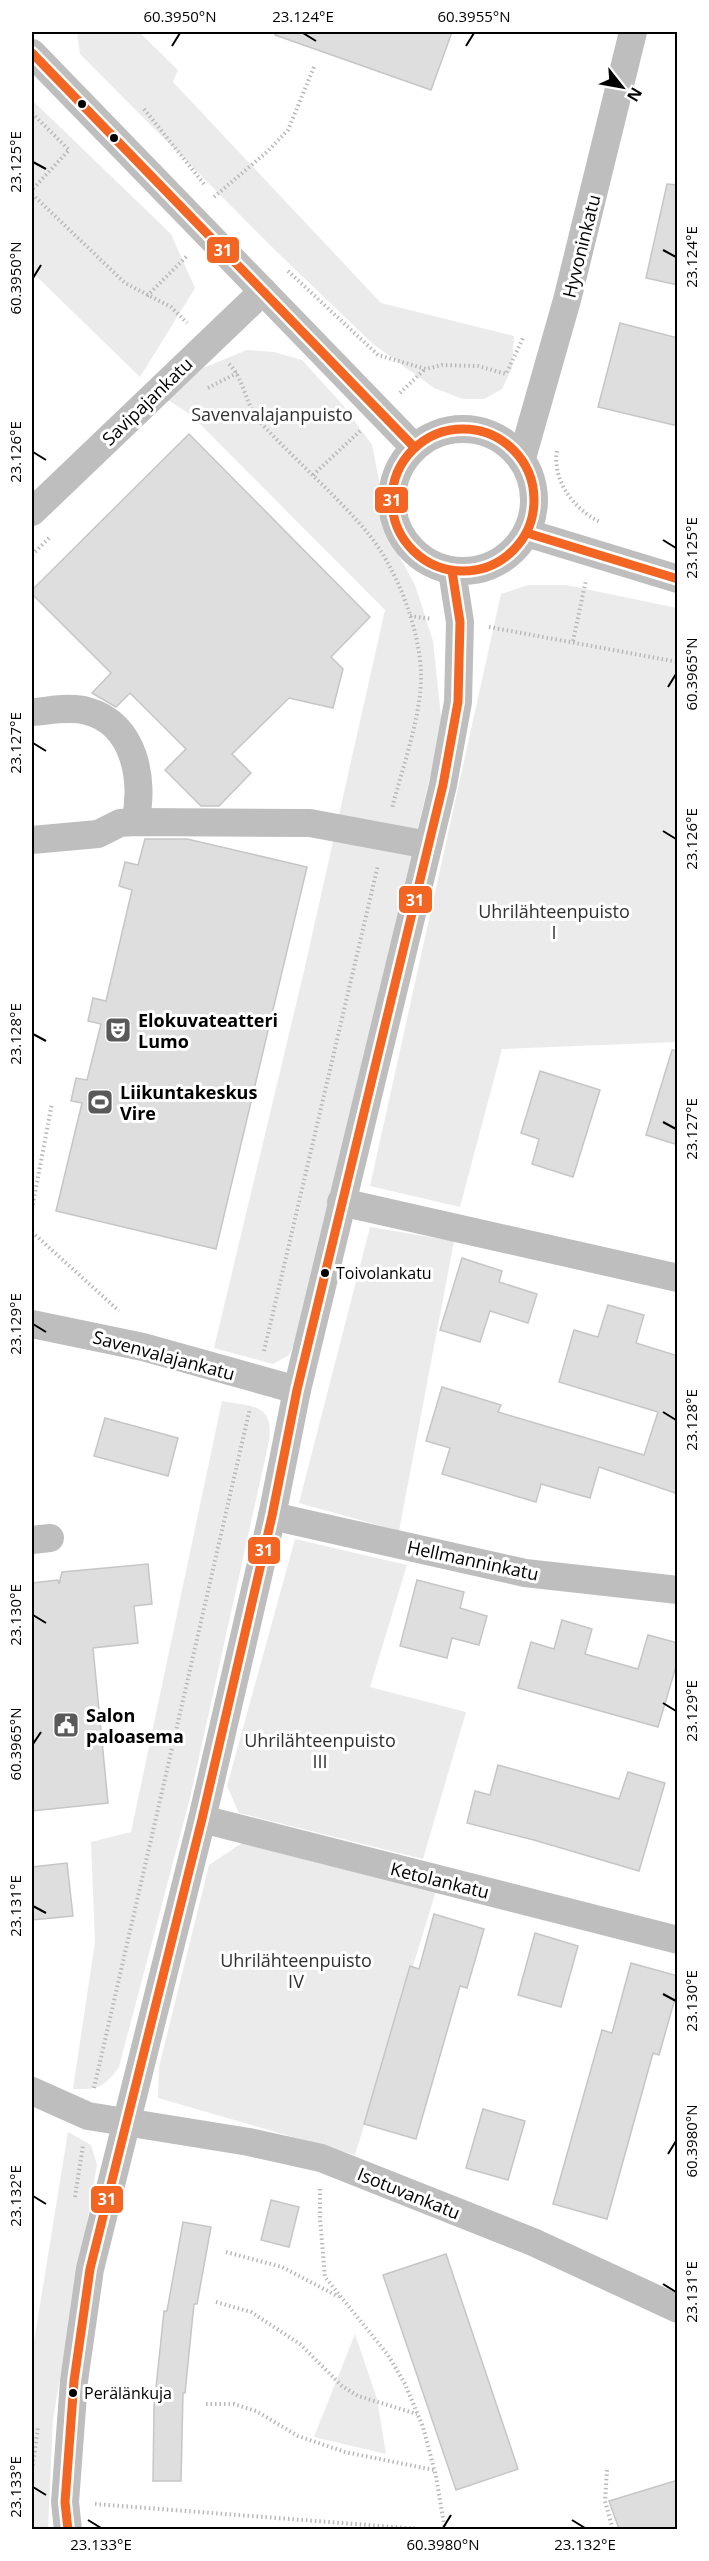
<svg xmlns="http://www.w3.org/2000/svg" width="709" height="2561" font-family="'Open Sans',sans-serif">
  <rect width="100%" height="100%" fill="#fff"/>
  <g fill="#ebebeb">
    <path d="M77 32H139L178 70 173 82 381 303 514 336 512 368 502 389 484 399H463L434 388 373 344 275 250 80 54Z"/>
    <path d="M32 100 171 234 195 288 140 377 32 272Z"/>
    <path d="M247 350 274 352 302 360 342 404 372 445 382 496 385 530 415 585 433 641 442 726 297 1338 289 1355 273 1364 214 1348 304 971 385 610 191 415 168 400 203 368Z"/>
    <path d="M528 585H566L677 608V1042L502 1049 460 1207 370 1186 501 594Z"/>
    <path d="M370 1227 454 1241 399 1531 299 1503Z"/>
    <path d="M222 1401C253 1407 274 1403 269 1441L190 1798 119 2067C105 2087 97 2090 73 2089L95 1942 91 1842 131 1832Z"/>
    <path d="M295 1539 407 1565 370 1687 466 1712 423 1859 239 1813 227 1786Z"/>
    <path d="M242 1843 436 1891 355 2155 158 2098 159 2067 209 1865Z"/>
    <path d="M68 2132 91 2145 97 2165 53 2419 48 2529 32 2530V2354Z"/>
    <path d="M355 2334 377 2399 386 2454 314 2437Z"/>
  </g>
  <g fill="#dedede" stroke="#c6c6c6" stroke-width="1.5">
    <path d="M276 32H452L431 90 275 35Z"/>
    <path d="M667 184 678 185V285L646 278Z"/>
    <path d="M620 323 678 338V426L598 407Z"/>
    <path d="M189 434 370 617 331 657 343 669 333 708 289 698 232 754 251 773 219 806H201L165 770 186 749 130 693 116 707 92 693 111 673 32 594V590Z"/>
    <path d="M145 839H187L307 867 216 1249 56 1211 82 1103 71 1101 76 1078 87 1080 101 1024 88 1021 93 998 106 1001 132 890 119 886 125 862 138 865Z"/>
    <path d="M672 1050 678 1051V1145L646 1135Z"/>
    <path d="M540 1071 600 1090 573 1177 532 1164 539 1139 521 1133Z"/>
    <path d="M462 1258 502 1271 499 1282 537 1294 528 1323 490 1311 480 1342 440 1330Z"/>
    <path d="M608 1305 644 1315 636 1343 678 1356V1494L599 1467 590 1498 541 1484 536 1502 442 1474 450 1448 426 1441 442 1387 501 1405 498 1412 644 1455 658 1412 559 1382 574 1330 598 1337Z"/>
    <path d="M105 1418 178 1438 168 1476 94 1456Z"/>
    <path d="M148 1564 152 1604 134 1606 138 1643 93 1648 108 1803 32 1811V1583L58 1580 59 1584 62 1572Z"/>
    <path d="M417 1580 464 1592 460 1608 487 1616 479 1645 452 1638 447 1658 400 1646Z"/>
    <path d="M562 1620 592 1629 585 1654 638 1669 648 1635 678 1643V1660L658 1727 518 1688 531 1642 554 1649Z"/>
    <path d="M498 1765 619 1799 628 1772 665 1783 639 1871 534 1840 467 1823 475 1791 490 1795Z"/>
    <path d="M67 1863 73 1916 32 1920V1867Z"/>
    <path d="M434 1914 484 1929 467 1988 460 1986 416 2139 364 2124 410 1966 419 1969Z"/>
    <path d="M535 1933 578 1946 561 2007 518 1995Z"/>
    <path d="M631 1963 678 1976V1988L659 2055 653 2053 607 2219 553 2204 602 2030 612 2033Z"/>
    <path d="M483 2109 525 2121 508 2180 466 2168Z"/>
    <path d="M271 2200 299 2207 289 2247 261 2240Z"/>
    <path d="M183 2222 211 2227 197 2304H194L185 2393H183L181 2481H153L154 2407 164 2311H167Z"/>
    <path d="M446 2254 518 2469 456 2490 383 2275Z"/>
    <path d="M678 2480V2529H619L609 2501Z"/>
  </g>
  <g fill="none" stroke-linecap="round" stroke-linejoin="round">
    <g stroke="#b9b9b9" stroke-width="4" stroke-dasharray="1.5 3" stroke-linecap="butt">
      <path d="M144 109 204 184"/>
      <path d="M32 113 69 150 32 190"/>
      <path d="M32 194 125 283 171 307 187 323"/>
      <path d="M214 197 268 151 288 130 314 67"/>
      <path d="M288 271 378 355 426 369 442 365 478 366 506 374 523 338"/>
      <path d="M147 296 187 256"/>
      <path d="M229 364C245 380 245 406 261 423 295 460 334 493 366 531 396 566 420 629 421 674 422 714 402 769 392 808"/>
      <path d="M208 388 237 373"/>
      <path d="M400 393 425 369"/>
      <path d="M557 451C552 481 574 509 600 522"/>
      <path d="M313 475 360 431"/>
      <path d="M32 555 50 537"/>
      <path d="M410 616 432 619"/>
      <path d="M489 627 678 662"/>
      <path d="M573 641 586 580"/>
      <path d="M32 1209 52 1103"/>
      <path d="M32 1232 119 1311"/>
      <path d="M264 1351 378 865"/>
      <path d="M94 2088 250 1408"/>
      <path d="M320 2189V2218L325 2277 388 2355 405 2384 423 2427 436 2476 445 2530"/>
      <path d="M75 2197 83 2145"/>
      <path d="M226 2252 282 2267 339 2297"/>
      <path d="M216 2302 251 2312 300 2344 342 2386 358 2396 417 2414"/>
      <path d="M206 2404H234L256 2411 298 2436 345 2452 434 2470"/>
      <path d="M32 2470 38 2427"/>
      <path d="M607 2470 605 2501 613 2530"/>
      <path d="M95 2504 433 2530"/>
    </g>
    <g stroke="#bebebe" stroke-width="28">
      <path d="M32 53 414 447"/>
      <circle cx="463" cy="500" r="71"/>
      <path d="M522 458 567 300 633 32"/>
      <path d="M32 512 263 291"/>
      <path d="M527 533 678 579"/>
      <path d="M32 712C49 711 70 706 87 711 135 723 145 781 135 822"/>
      <path d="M32 840 98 834 120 823 135 822 310 823 428 845"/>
      <path d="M341 1202 678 1278"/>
      <path d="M32 1324 143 1347 297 1390"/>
      <path d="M272 1516 525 1573 678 1590"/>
      <path d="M32 1540 50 1538"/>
      <path d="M202 1819 678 1940"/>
      <path d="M32 2091 88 2116 249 2142 321 2158 533 2242 678 2309"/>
      <path d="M68 2530 65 2502 74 2381 90 2269 202 1819 272 1516 297 1390 443 785 458 702 460 622 452 571"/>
    </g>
    <defs>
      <g id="bus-1">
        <path d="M32 53 414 447"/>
        <circle cx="463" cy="500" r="71"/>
        <path d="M527 533 678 579"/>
        <path d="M68 2530 65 2502 74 2381 90 2269 202 1819 272 1516 297 1390 443 785 458 702 460 622 452 571"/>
      </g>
    </defs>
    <use href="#bus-1" stroke="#fff" stroke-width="14"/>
    <use href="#bus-1" stroke="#f26522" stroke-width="9"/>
  </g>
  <path fill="none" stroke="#000" stroke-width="2" d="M303 33 316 41M172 46 180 33M466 46 474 33M33 162 46 169M663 250 676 257M33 278 41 265M33 452 46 460M663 540 676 548M668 687 676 674M33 743 46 751M663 831 676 839M33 1034 46 1041M663 1122 676 1129M33 1324 46 1332M663 1412 676 1420M33 1615 46 1623M663 1703 676 1711M33 1744 41 1732M33 1906 46 1913M663 1994 676 2001M668 2154 676 2141M33 2196 46 2204M663 2284 676 2292M33 2487 46 2495M88 2520 101 2528M572 2520 585 2528M443 2528 451 2515"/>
  <defs>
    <symbol id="theatre-square" viewBox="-11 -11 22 22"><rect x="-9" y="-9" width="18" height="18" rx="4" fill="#595959" stroke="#fff"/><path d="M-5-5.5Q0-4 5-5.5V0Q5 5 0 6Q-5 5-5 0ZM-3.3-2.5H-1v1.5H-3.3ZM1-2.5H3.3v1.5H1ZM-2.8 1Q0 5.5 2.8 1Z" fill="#fff"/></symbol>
    <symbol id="stadium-square" viewBox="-11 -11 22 22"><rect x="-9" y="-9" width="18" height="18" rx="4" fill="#595959" stroke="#fff"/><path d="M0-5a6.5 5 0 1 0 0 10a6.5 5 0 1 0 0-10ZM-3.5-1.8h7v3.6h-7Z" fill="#fff"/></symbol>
    <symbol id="civic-square" viewBox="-11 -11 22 22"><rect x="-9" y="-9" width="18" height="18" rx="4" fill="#595959" stroke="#fff"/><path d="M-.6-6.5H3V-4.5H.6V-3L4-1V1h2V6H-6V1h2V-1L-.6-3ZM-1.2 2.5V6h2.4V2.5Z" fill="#fff"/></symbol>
  </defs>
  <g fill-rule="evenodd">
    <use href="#theatre-square" x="103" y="1015" width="30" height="30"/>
    <use href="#stadium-square" x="85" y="1087" width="30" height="30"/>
    <use href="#civic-square" x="51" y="1710" width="30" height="30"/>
  </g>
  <g fill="#000" stroke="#fff" stroke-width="2">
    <circle cx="82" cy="104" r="5"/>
    <circle cx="114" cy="138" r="5"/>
    <circle cx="325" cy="1273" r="5"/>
    <circle cx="73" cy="2393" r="5"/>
  </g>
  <g text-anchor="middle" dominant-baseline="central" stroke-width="6" stroke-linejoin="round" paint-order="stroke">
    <g font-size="16" fill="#000" stroke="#fff" text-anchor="start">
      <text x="336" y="1273">Toivolankatu</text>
      <text x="84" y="2393">Perälänkuja</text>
    </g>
    <g font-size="18" fill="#000" stroke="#fff">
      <text transform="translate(581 246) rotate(-76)">Hyvoninkatu</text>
      <text transform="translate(147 401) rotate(-44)">Savipajankatu</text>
      <text transform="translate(164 1355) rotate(15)">Savenvalajankatu</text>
      <text transform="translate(473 1560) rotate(12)">Hellmanninkatu</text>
      <text transform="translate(440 1880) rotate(14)">Ketolankatu</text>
      <text transform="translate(409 2193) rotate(22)">Isotuvankatu</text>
    </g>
    <g font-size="18" fill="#313131" stroke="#fff">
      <text x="272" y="414">Savenvalajanpuisto</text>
      <text x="554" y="911">Uhrilähteenpuisto<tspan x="554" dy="21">I</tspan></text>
      <text x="320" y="1740">Uhrilähteenpuisto<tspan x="320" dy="21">III</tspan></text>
      <text x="296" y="1960">Uhrilähteenpuisto<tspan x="296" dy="21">IV</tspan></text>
    </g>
    <g font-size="18" font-weight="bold" fill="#000" stroke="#fff" text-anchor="start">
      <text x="138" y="1020">Elokuvateatteri<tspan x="138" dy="21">Lumo</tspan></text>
      <text x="120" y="1092">Liikuntakeskus<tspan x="120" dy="21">Vire</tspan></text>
      <text x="86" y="1715">Salon<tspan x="86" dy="21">paloasema</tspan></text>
    </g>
  </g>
  <g stroke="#fff" stroke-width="2">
    <rect x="206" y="236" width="34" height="28" rx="6" fill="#f26522"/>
    <rect x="374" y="486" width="35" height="28" rx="6" fill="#f26522"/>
    <rect x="398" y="885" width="35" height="29" rx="6" fill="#f26522"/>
    <rect x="247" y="1536" width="34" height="29" rx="6" fill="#f26522"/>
    <rect x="90" y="2185" width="34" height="29" rx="6" fill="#f26522"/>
  </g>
  <g font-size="16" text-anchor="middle" font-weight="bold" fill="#fff">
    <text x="223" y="256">31</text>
    <text x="392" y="506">31</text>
    <text x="415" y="906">31</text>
    <text x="264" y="1556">31</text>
    <text x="107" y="2205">31</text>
  </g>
  <rect width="709" height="2561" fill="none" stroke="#ffffff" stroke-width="66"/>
  <g transform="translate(622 87) rotate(121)" stroke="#ffffff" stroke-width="4.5" paint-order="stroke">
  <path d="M0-4.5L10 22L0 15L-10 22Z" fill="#000000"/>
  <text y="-9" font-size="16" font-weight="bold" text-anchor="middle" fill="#000000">N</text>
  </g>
  <rect x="33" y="33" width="643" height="2495" fill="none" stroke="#000" stroke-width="2"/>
  <g font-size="15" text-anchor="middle" fill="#000">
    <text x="180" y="22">60.3950°N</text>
    <text x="303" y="22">23.124°E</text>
    <text x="474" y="22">60.3955°N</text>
    <text transform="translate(16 162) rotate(-90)" y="5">23.125°E</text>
    <text transform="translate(692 257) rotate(-90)" y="5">23.124°E</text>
    <text transform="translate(16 278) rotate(-90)" y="5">60.3950°N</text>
    <text transform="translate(16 452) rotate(-90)" y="5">23.126°E</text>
    <text transform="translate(692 548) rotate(-90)" y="5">23.125°E</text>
    <text transform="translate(692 674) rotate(-90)" y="5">60.3965°N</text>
    <text transform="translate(16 743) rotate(-90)" y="5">23.127°E</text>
    <text transform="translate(692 839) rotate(-90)" y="5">23.126°E</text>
    <text transform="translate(16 1034) rotate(-90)" y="5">23.128°E</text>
    <text transform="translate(692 1129) rotate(-90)" y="5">23.127°E</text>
    <text transform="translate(16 1324) rotate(-90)" y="5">23.129°E</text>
    <text transform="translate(692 1420) rotate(-90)" y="5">23.128°E</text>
    <text transform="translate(16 1615) rotate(-90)" y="5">23.130°E</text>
    <text transform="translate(692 1711) rotate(-90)" y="5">23.129°E</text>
    <text transform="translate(16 1744) rotate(-90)" y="5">60.3965°N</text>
    <text transform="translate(16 1906) rotate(-90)" y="5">23.131°E</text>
    <text transform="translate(692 2001) rotate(-90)" y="5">23.130°E</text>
    <text transform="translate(692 2141) rotate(-90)" y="5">60.3980°N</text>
    <text transform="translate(16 2196) rotate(-90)" y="5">23.132°E</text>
    <text transform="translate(692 2292) rotate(-90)" y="5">23.131°E</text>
    <text transform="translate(16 2487) rotate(-90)" y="5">23.133°E</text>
    <text x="101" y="2550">23.133°E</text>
    <text x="443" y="2550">60.3980°N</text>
    <text x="585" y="2550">23.132°E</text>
  </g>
</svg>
